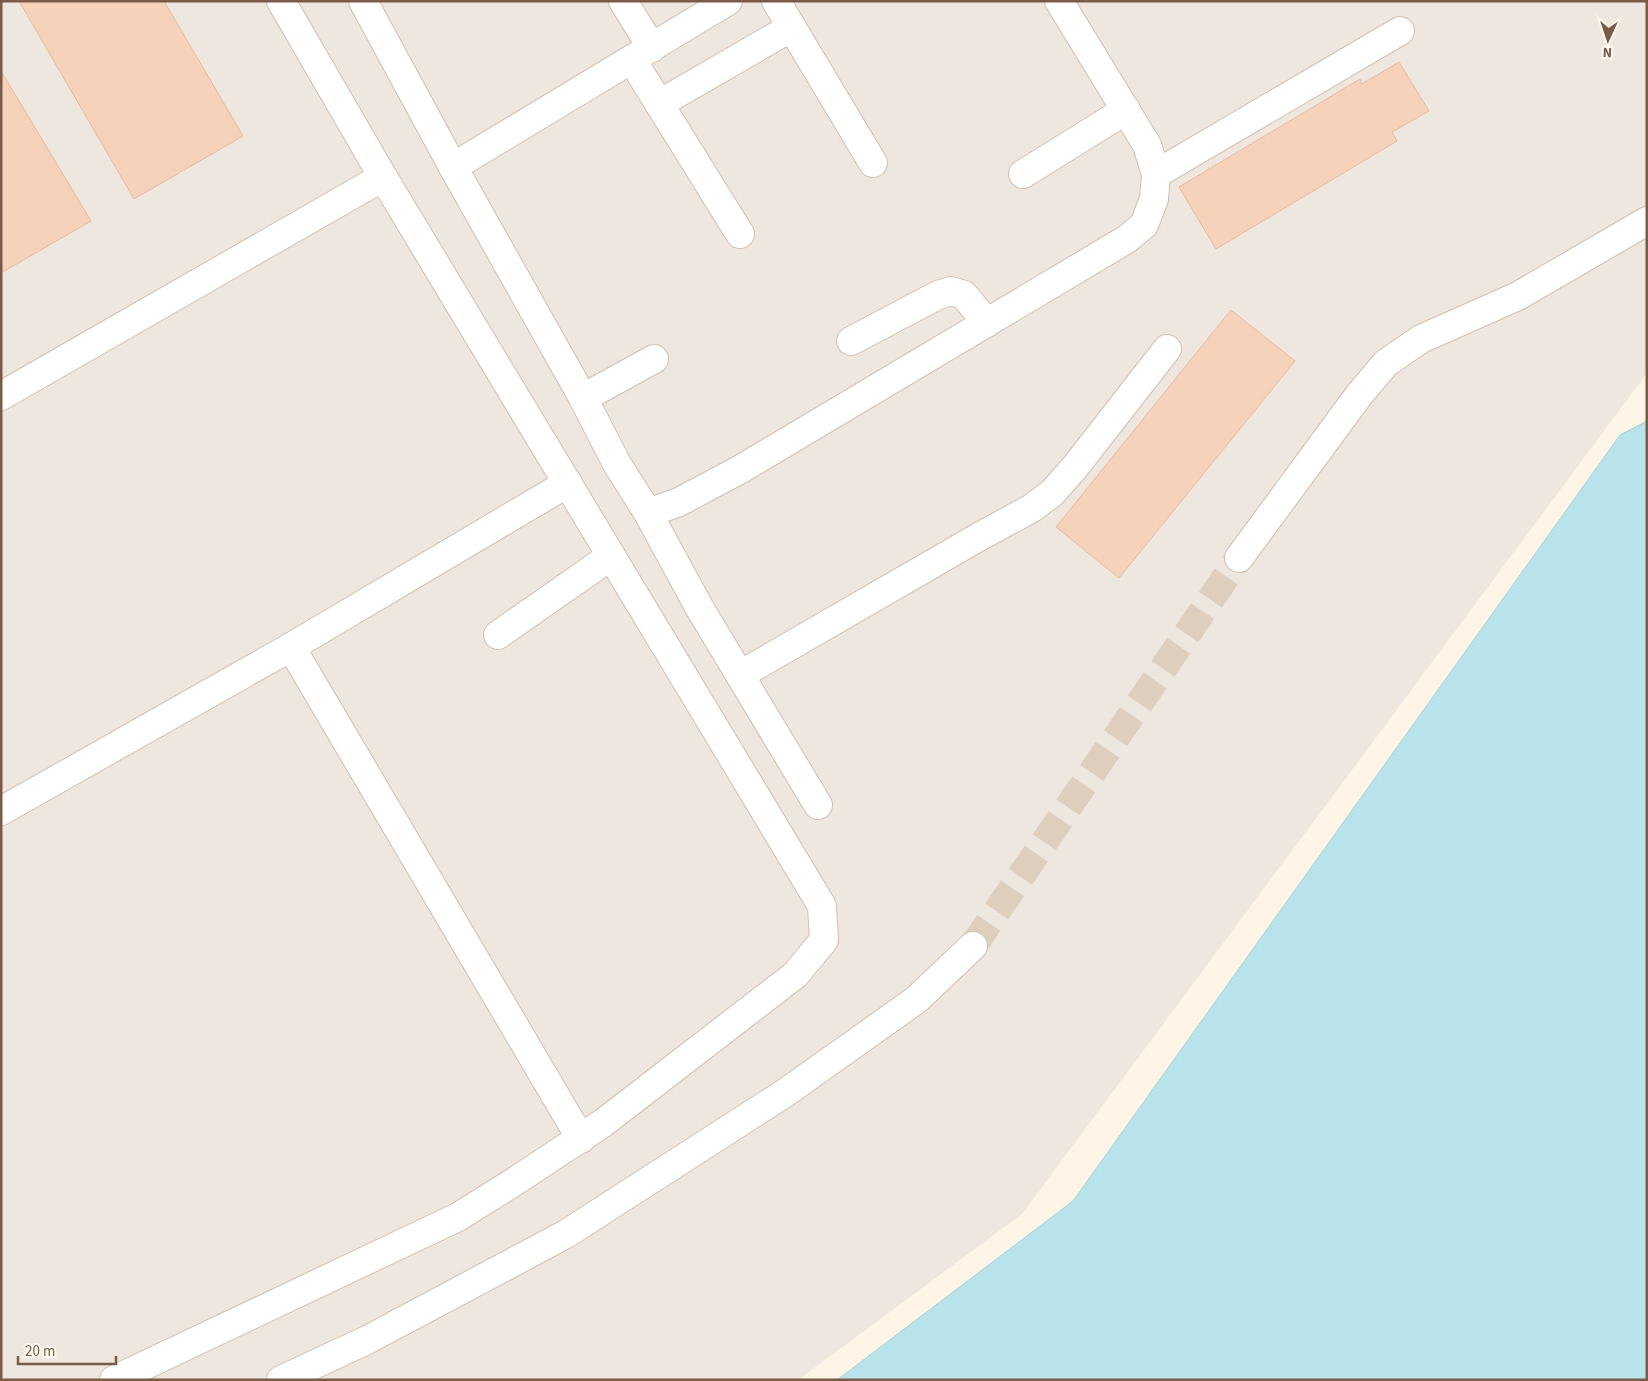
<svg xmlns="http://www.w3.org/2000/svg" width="1648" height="1381" font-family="'Source Sans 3',sans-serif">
  <rect width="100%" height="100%" fill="#fef5e6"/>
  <path fill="#eee7e0" d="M1 1H1647V373L1022 1214 798 1380H1Z"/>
  <path fill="#b8e3ea" stroke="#9dd4dd" d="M1647 421V1380H837L1073 1201 1620 435Z"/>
  <g fill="#f7d2bb" stroke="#ebb899">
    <path d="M19 1H164L243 136 134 199Z"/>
    <path d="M1399 62 1429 111 1392 132 1397 141 1216 249 1179 187 1360 79 1362 84Z"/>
    <path d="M1 71 91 221 1 273Z"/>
    <path d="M1231 310 1295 361 1119 578 1056 527Z"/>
  </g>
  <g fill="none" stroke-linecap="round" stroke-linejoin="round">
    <path stroke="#ddcebe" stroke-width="28" stroke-dasharray="28 14" stroke-linecap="butt" d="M973 946 1239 558"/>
    <defs>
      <g id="minor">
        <path d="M363 1 453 167 583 398 617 464 648 513 679 502 741 469 1127 239 1144 225 1154 199 1156 174 1147 145 1059 1"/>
        <path d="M623 1 652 48"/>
        <path d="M776 1 873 163"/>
        <path d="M632 60 740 234"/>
        <path d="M659 104 792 27"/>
        <path d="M453 167 728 1"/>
        <path d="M1023 174 1126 110"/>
        <path d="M1156 174 1400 31"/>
        <path d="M851 341 938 295 951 291 964 295 987 323"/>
        <path d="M1 396 383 177"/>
        <path d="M583 398 654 359"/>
        <path d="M648 513 699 607 818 805"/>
        <path d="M1239 558 1359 395 1386 363 1421 339 1518 296 1647 221"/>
        <path d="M498 635 611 556"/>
        <path d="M291 647 581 1139"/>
        <path d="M740 675 977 538 1032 508 1052 493 1075 467 1167 349"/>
        <path d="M1 811 291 647 568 483"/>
        <path d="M114 1380 458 1217 517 1180 603 1123 795 975 824 940 822 906 383 177 281 1"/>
        <path d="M281 1380 367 1340 566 1234 785 1093 916 1000 973 946"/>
      </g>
    </defs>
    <use href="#minor" stroke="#d4bead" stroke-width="30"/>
    <use href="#minor" stroke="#fff" stroke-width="28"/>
  </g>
  <rect width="1648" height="1381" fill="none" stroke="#7b5a48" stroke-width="5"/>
  <g transform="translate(1608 40) rotate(183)" stroke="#fff8ee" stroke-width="4" paint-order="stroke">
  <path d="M0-4L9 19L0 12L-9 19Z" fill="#7b5a48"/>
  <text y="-8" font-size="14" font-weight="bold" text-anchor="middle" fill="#7b5a48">N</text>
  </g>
  <path d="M18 1356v8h98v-8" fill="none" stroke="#7b5a48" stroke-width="2.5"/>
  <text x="25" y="1356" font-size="15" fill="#7b5a48" stroke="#fff8ee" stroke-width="4" paint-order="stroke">20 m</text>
</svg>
